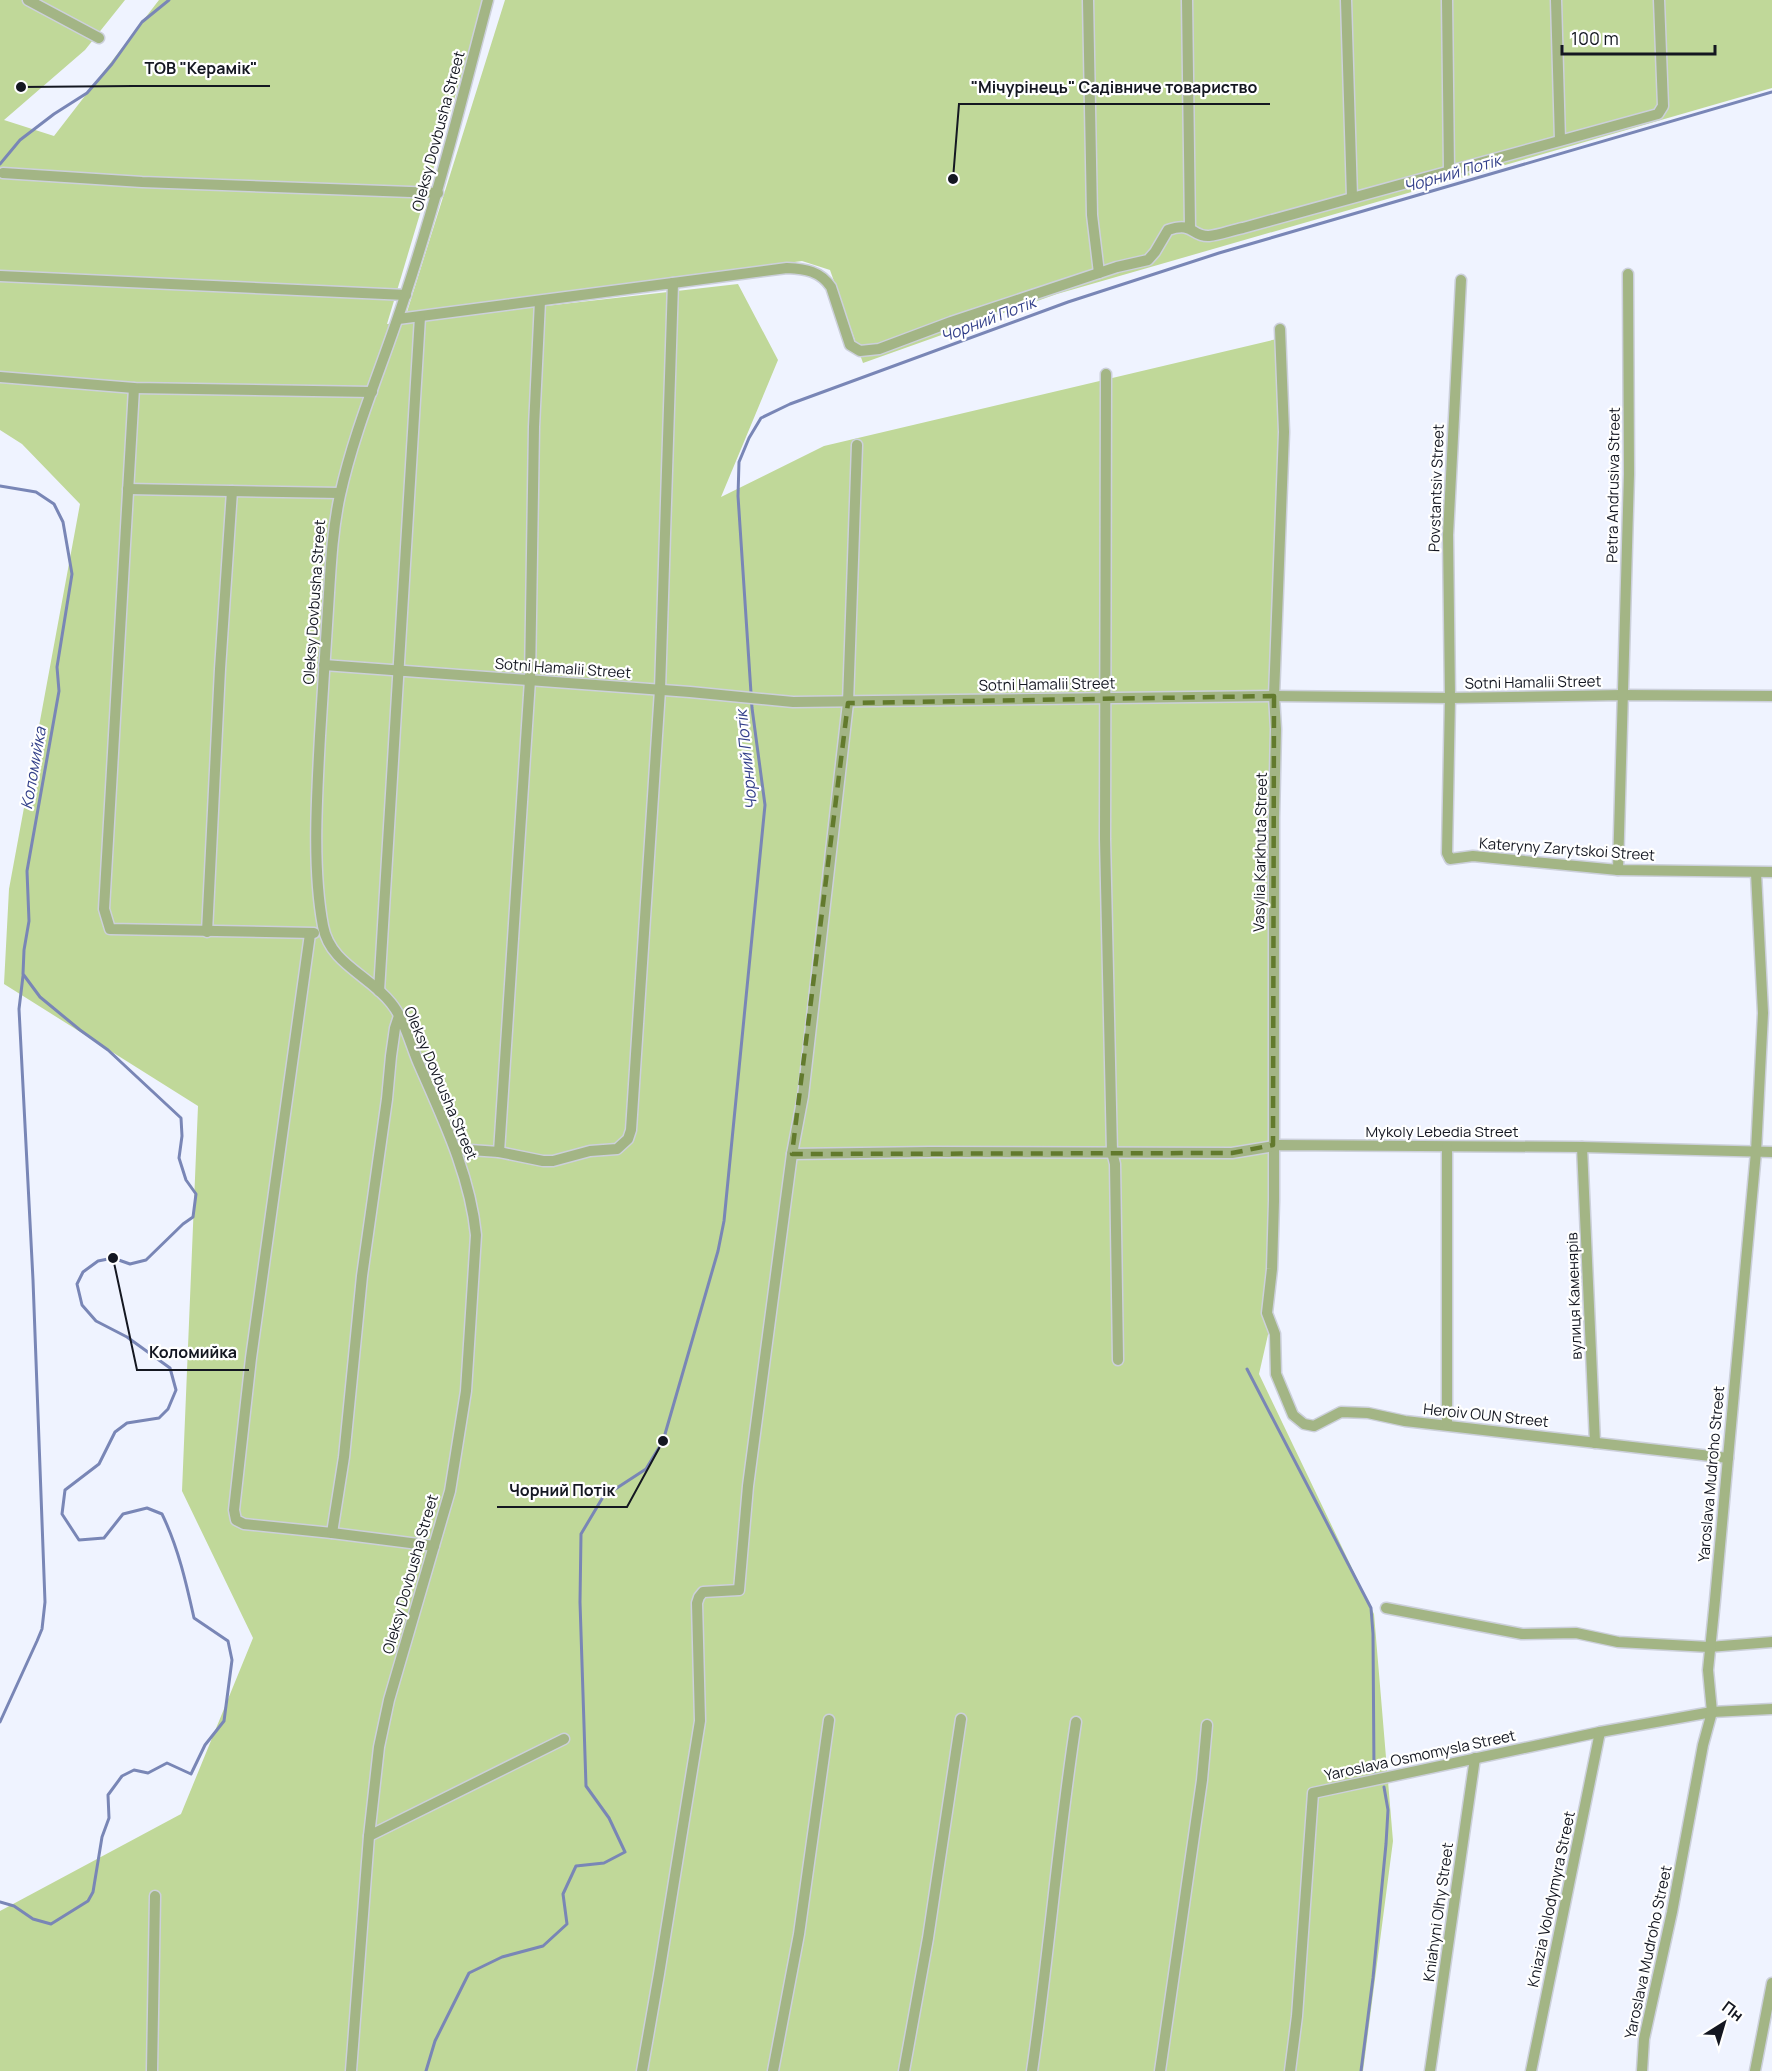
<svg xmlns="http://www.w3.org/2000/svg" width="1772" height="2071" font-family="Manrope,sans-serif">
  <rect width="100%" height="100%" fill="#eff3ff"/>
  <g fill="#c0d899">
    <path d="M0 0H125L85 50 4 120 54 136 159 0H484L387 324 738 284 778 360 721 497 824 446 1281 338 1273 1313 1259 1374 1374 1614 1393 1841 1363 2071H0V1911L181 1814 253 1638 182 1491 198 1106 4 984 9 889 80 504 22 444 0 430Z"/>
    <path d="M505 0H1772V88L1057 294 863 363 830 270 802 261 407 312Z"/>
  </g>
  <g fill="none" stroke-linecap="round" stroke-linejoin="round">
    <g stroke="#7986b6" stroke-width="3">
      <path d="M0 164 20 140 54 114 87 93 112 64 142 22 169 0"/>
      <path d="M0 486 36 492 54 504 63 522 72 574 57 667 59 691 27 871 29 921 24 950 23 974 40 997 80 1030 108 1050 181 1118 182 1136 179 1158 186 1180 196 1194 193 1217 183 1224 146 1260 130 1264 113 1258 98 1261 83 1272 77 1284 82 1305 96 1321 127 1337 170 1368 176 1390 168 1409 159 1418 127 1423 115 1432 99 1464 65 1490 62 1514 79 1540 104 1538 123 1514 147 1508 162 1514C178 1547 186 1582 194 1618L228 1641 232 1660 224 1721 205 1745 191 1774 167 1763 148 1773 134 1770 122 1776 108 1795 109 1818 102 1837 93 1892 88 1901 51 1924 33 1919 14 1906 0 1902"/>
      <path d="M1247 1369 1371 1608 1373 1634 1374 1772"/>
      <path d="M0 1722 37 1641 42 1629 45 1602 33 1280 19 1009 23 976"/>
      <path d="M426 2071 435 2041 469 1973 502 1957 543 1946 567 1924 563 1894 576 1866 604 1863 625 1852 609 1818 586 1786 580 1602 581 1534 603 1497 646 1469 663 1441 718 1251 724 1221 765 805 752 708 738 496 739 462 749 438 761 418 790 404 1068 302 1219 253 1772 92"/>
      <path d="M1361 2071 1373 1978 1386 1844 1388 1810 1384 1787"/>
    </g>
    <defs>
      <g id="street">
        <path d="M28 0 99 38"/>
        <path d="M1088 0 1092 215 1099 273"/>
        <path d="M1187 0 1190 228"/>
        <path d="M1346 0 1352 197"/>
        <path d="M1447 0 1449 171"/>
        <path d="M1556 0 1560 140"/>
        <path d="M3 173 142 182 438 193"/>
        <path d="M0 276 406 295"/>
        <path d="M1461 280 1448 535 1450 698 1447 853 1450 859 1473 856 1618 870 1772 872"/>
        <path d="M673 283 787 268C806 269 820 271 831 287L850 345 860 351 879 349 951 322 1117 267 1148 260 1155 252 1168 230C1194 221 1191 237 1209 236 1220 235 1232 230 1243 228L1658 114 1663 106 1659 0"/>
        <path d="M398 319 673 283 660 690 631 1130 628 1139 617 1149 590 1151 553 1161H543L499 1152 456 1149"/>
        <path d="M1280 329 1284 432 1274 696 1276 729 1274 818V1201L1272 1269 1267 1313 1275 1334 1276 1374 1293 1415 1304 1424 1314 1426 1341 1412 1368 1413 1405 1421 1728 1458"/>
        <path d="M1106 374 1105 839 1112 1152 1115 1164 1118 1360"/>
        <path d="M0 377 134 388 372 392"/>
        <path d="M134 388 104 909 110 929 314 933"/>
        <path d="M128 489 340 493"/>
        <path d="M324 665 690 692 793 702 1274 696 1450 698 1622 695 1772 696"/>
        <path d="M1618 870 1629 474 1628 274"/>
        <path d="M207 932 220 669 232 491"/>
        <path d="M310 934 251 1358 234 1510 236 1520 244 1524 332 1533 434 1546"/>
        <path d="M379 991 420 317"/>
        <path d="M1582 1147 1595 1443"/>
        <path d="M499 1152 530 680 534 427 540 301"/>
        <path d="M792 1154 930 1152 1232 1153 1280 1145 1582 1147 1772 1152"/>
        <path d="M1447 1425V1147"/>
        <path d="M332 1533 344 1457 362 1276 387 1099 391 1056 395 1028 399 1016"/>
        <path d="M1386 1608 1522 1634 1576 1633 1618 1642 1709 1647 1772 1642"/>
        <path d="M369 1836 564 1739"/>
        <path d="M152 2071 155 1896"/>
        <path d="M351 2071 369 1836 379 1747 389 1700 450 1491 466 1391 476 1235C470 1174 442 1117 418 1062 410 1042 404 1019 391 1003 369 975 330 964 323 926 312 868 317 795 320 736 323 688 326 641 329 593 331 560 333 527 340 495 355 427 384 362 405 296 437 199 462 99 488 0"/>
        <path d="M642 2071 659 1974 700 1721 697 1603 699 1597 703 1592 739 1590 748 1486 792 1154 803 1096 848 703 857 445"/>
        <path d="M773 2071 799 1934 829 1720"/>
        <path d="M904 2071 928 1938 961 1719"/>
        <path d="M1032 2071C1049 1955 1058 1838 1076 1722"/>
        <path d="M1160 2071 1202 1780 1207 1725"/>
        <path d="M1290 2071 1297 2016 1313 1793 1600 1732 1712 1712 1772 1709"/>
        <path d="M1430 2071 1475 1758"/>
        <path d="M1531 2071 1600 1732"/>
        <path d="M1642 2071 1644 2039 1672 1912 1703 1745 1712 1712 1708 1670 1715 1600 1756 1152 1763 1013 1756 873"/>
        <path d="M1755 2071 1772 1983"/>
      </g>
    </defs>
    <use href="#street" stroke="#ccd0db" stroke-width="13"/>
    <use href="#street" stroke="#a3b585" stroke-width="10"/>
  </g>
  <path fill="none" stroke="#627a2d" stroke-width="4.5" stroke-dasharray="12 8" stroke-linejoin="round" d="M1274 696 1273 1145 1232 1153 792 1154 848 703Z"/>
  <g text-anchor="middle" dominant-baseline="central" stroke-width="4.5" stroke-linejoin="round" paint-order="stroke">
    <g font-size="15" fill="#141721" stroke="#fff">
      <text transform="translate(438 131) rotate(-75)">Oleksy Dovbusha Street</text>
      <text transform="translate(1613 485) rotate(-89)">Petra Andrusiva Street</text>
      <text transform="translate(1436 488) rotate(-88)">Povstantsiv Street</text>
      <text transform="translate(314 602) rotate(-86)">Oleksy Dovbusha Street</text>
      <text transform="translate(563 668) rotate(4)">Sotni Hamalii Street</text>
      <text transform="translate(1533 682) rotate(-1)">Sotni Hamalii Street</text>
      <text transform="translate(1047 684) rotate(-1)">Sotni Hamalii Street</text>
      <text transform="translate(1567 849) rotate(4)">Kateryny Zarytskoi Street</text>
      <text transform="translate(1260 852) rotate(-89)">Vasylia Karkhuta Street</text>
      <text transform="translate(441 1083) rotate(67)">Oleksy Dovbusha Street</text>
      <text x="1442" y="1131">Mykoly Lebedia Street</text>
      <text transform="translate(1574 1296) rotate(-92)">вулиця Каменярів</text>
      <text transform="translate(1486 1415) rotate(6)">Heroiv OUN Street</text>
      <text transform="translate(1711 1474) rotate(-85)">Yaroslava Mudroho Street</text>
      <text transform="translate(410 1574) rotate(-74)">Oleksy Dovbusha Street</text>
      <text transform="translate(1420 1755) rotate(-12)">Yaroslava Osmomysla Street</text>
      <text transform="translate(1551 1899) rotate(-78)">Kniazia Volodymyra Street</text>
      <text transform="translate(1438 1912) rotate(-82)">Kniahyni Olhy Street</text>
      <text transform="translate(1648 1952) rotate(-78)">Yaroslava Mudroho Street</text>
    </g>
    <g font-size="16" font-style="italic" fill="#33408a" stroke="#fff">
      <text transform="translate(1452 173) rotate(-16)">Чорний Потік</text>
      <text transform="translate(988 319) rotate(-21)">Чорний Потік</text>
      <text transform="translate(746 760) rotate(-96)">Чорний Потік</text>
      <text transform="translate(33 768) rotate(-80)">Коломийка</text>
    </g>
  </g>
  <path fill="none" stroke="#141721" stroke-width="2" d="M21 87L133 86H270M953 179L959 104H1270M113 1258L137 1370H249M663 1441L627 1507H497"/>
  <g fill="#141721" stroke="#fff" stroke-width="2">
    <circle cx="21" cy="87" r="6"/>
    <circle cx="953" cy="179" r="6"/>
    <circle cx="113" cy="1258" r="6"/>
    <circle cx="663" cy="1441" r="6"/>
  </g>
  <g font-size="16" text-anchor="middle" font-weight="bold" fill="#141721" stroke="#fff" stroke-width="4.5" stroke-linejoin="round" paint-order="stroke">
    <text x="201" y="74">ТОВ "Керамік"</text>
    <text x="1114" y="93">"Мічурінець" Садівниче товариство</text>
    <text x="193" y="1358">Коломийка</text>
    <text x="562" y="1496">Чорний Потік</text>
  </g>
  <g transform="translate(1724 2023) rotate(37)" stroke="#ffffff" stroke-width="4.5" paint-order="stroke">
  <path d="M0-4.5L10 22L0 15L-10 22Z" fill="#141721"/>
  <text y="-9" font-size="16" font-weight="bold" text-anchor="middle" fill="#141721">Пн</text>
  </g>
  <path d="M1562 45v9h153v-9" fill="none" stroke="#141721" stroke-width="3"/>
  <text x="1571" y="45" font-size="18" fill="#141721" stroke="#ffffff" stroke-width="4.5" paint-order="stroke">100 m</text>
</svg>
